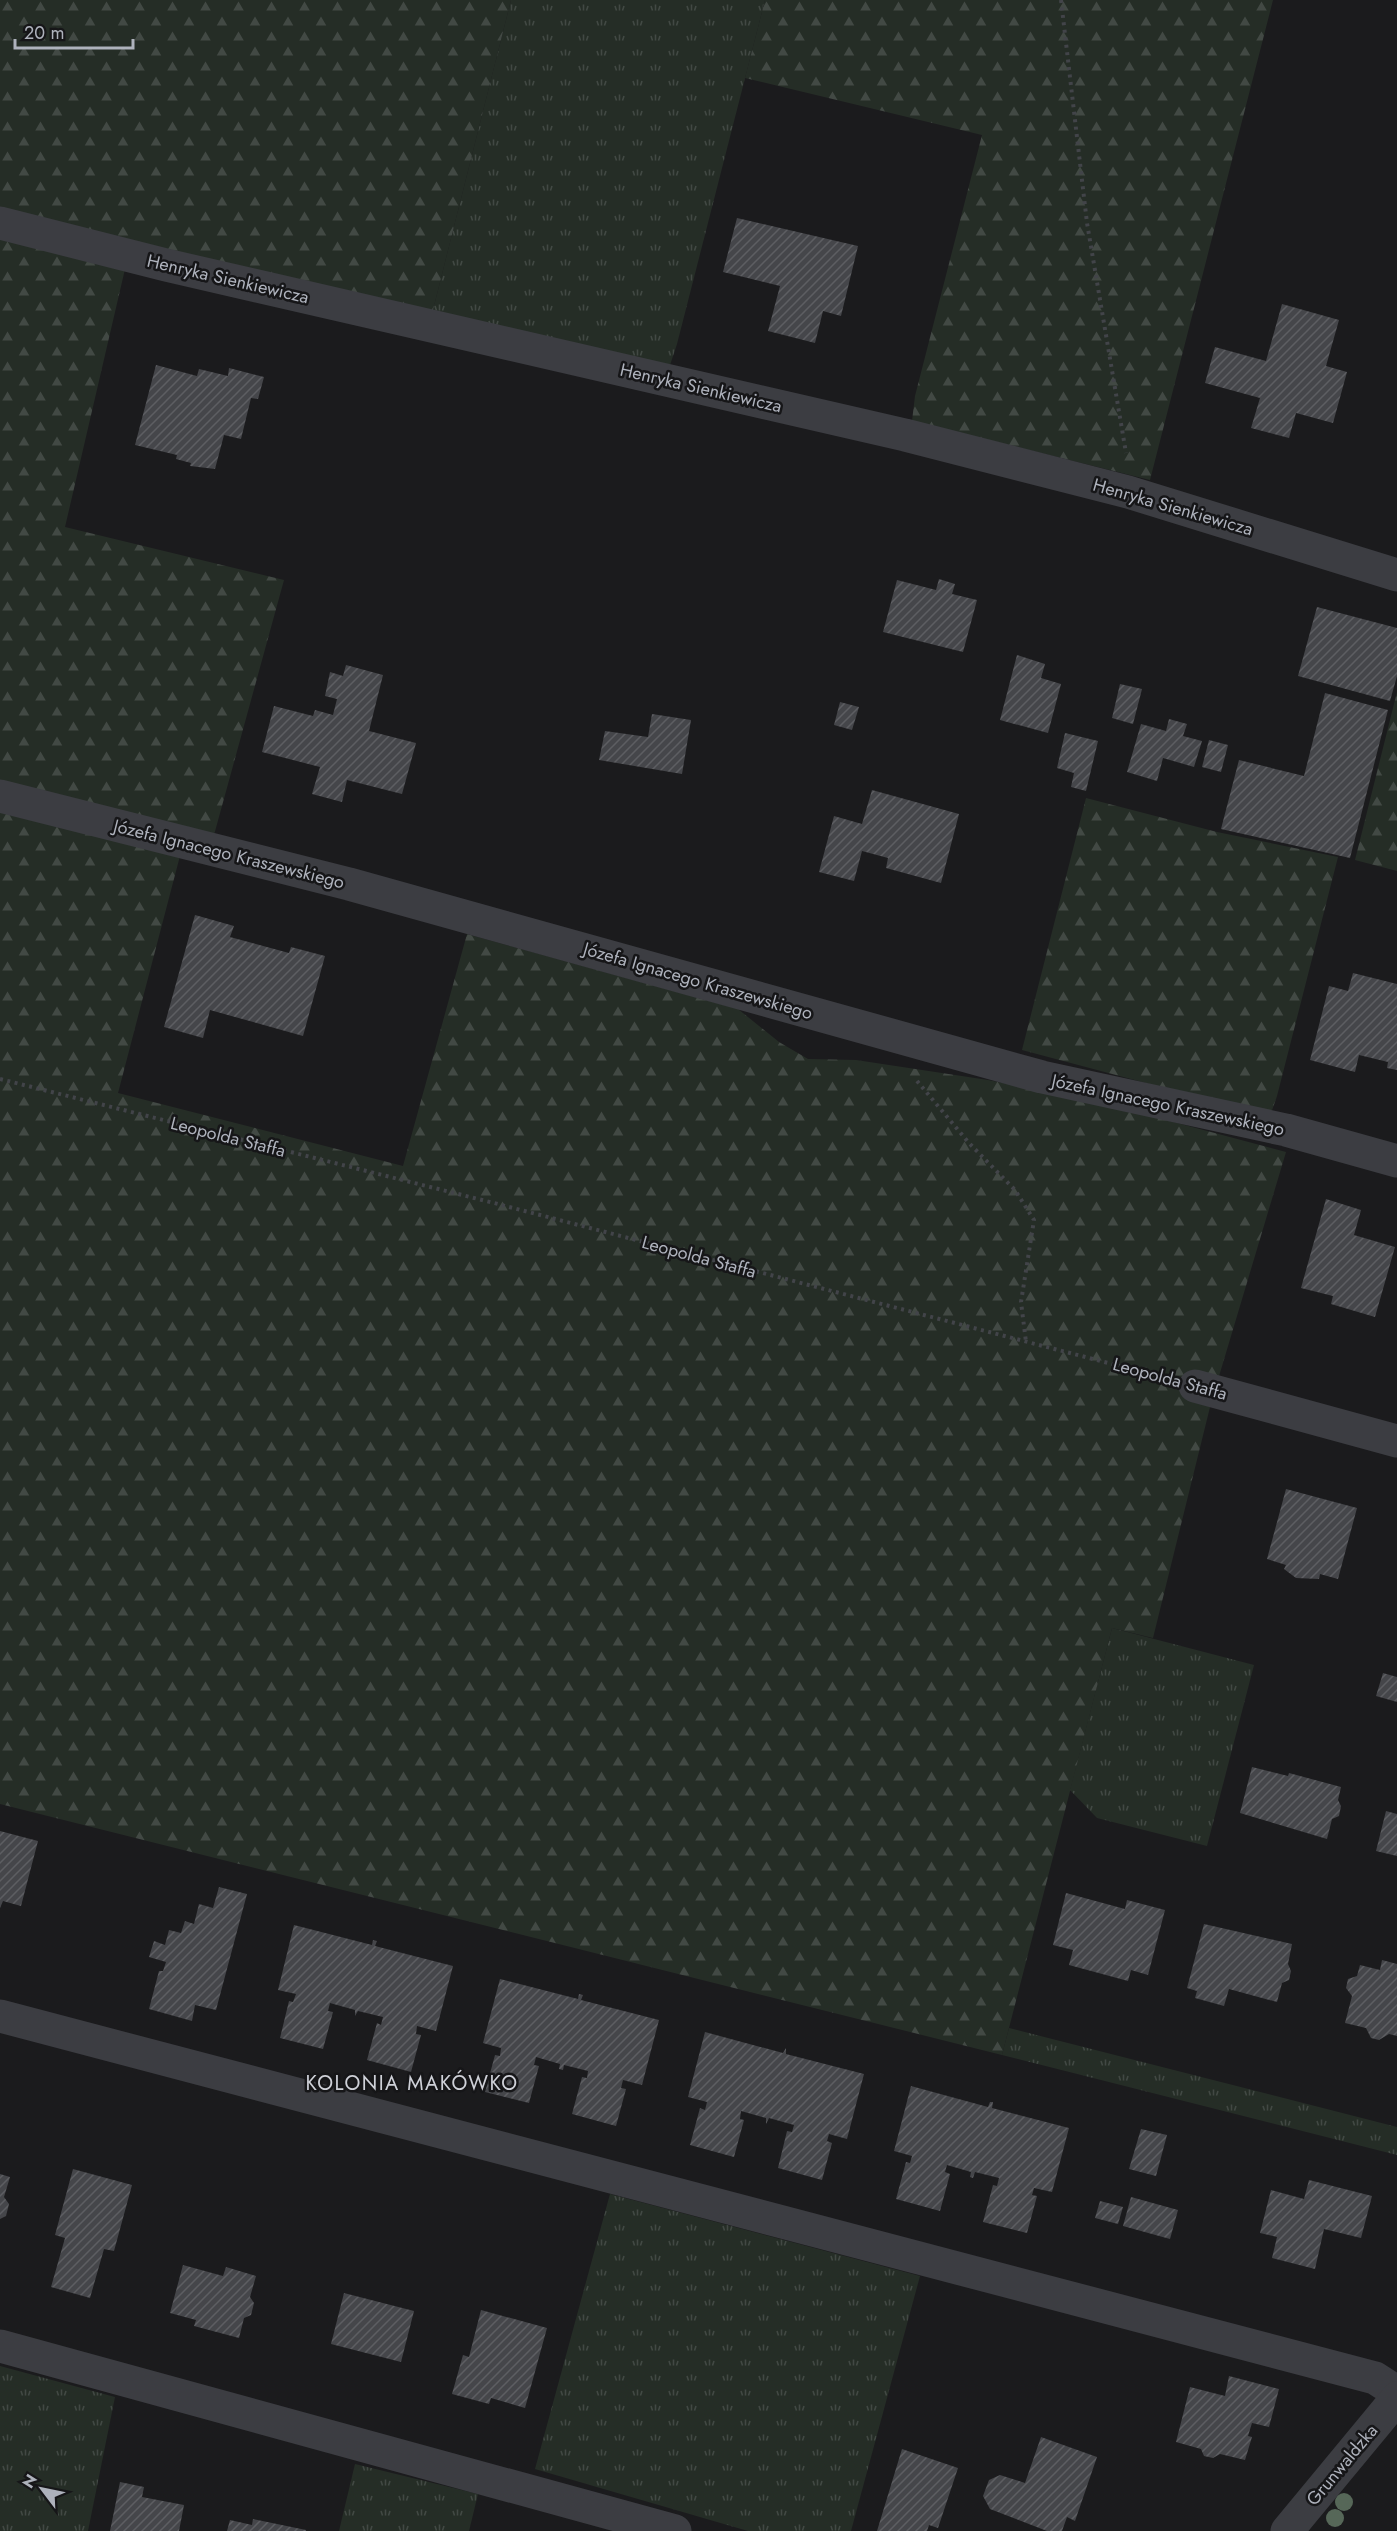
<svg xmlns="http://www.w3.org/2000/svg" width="1397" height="2531" font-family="Jost,sans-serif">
  <defs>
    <pattern id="grass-tufts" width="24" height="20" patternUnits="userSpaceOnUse" patternTransform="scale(1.5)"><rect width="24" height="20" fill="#252d26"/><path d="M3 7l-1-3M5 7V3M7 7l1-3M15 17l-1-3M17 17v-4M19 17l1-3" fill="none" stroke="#424944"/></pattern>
    <pattern id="forest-firs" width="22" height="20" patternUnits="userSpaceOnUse" patternTransform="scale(1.5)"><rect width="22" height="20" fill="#252d26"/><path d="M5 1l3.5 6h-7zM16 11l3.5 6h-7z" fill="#424944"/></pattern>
    <pattern id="building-hatch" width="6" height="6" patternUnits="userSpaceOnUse" patternTransform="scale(1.5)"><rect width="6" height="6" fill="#45464a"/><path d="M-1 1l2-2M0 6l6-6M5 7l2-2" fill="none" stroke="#5d5e62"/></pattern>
  </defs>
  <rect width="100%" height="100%" fill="#1b1b1d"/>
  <g fill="url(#grass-tufts)">
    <path d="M511 0H765L677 344 667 374 432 314Z"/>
    <path d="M1112 1628 1254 1665 1207 1846 1097 1818 1070 1790Z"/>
    <path d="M1009 2028 1397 2127V2155L1002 2055Z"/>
    <path d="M610 2194 920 2276 851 2531H748L535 2469Z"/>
    <path d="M0 2366 115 2397 88 2531H0Z"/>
    <path d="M355 2464 478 2494 469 2531H339Z"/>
  </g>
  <g fill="url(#forest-firs)">
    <path d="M0 0H511L432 314 0 211Z"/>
    <path d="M765 0H1273L1150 480 912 421 915 396 982 135 745 78Z"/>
    <path d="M0 237 125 269 65 527 284 580 214 835 0 782Z"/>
    <path d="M1397 692V871L1355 860Z"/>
    <path d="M1086 798 1217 832 1338 857 1277 1096 1270 1116 1022 1050Z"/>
    <path d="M0 807 181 852 118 1093 403 1166 467 934 738 1009 779 1042 808 1059 856 1060 988 1080 1102 1103 1286 1152 1211 1403 1153 1638 1112 1628 1002 2055 0 1804Z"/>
  </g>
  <g fill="url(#building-hatch)">
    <path d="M737 218 858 246 841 316 823 311 815 343 768 331 780 286 723 272Z"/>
    <path d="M1282 304 1339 320 1326 366 1347 372 1333 423 1296 413 1289 438 1251 428 1260 398 1205 383 1215 347 1266 361Z"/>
    <path d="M156 365 197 376 199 369 228 376 229 368 264 377 258 399 251 398 241 439 224 435 215 469 190 466 191 463 176 459 177 455 135 445Z"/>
    <path d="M939 579 955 584 952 594 977 600 963 652 883 632 897 580 936 590Z"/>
    <path d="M1317 607 1397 628V676L1390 701 1298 676Z"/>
    <path d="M1017 655 1045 664 1041 678 1061 684 1048 733 1000 720Z"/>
    <path d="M346 665 383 675 369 731 416 743 402 794 347 780 342 802 312 794 320 767 262 752 274 706 313 716 315 710 333 715 337 699 325 696 330 672 343 676Z"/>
    <path d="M1120 684 1142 689 1133 724 1112 718Z"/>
    <path d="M1325 693 1388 710 1350 858 1221 829 1239 760 1304 776Z"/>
    <path d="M840 702 859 707 852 730 834 725Z"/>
    <path d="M652 714 691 720 682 774 599 760 605 731 648 737Z"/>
    <path d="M1169 719 1187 724 1183 736 1202 741 1194 767 1163 758 1157 781 1127 772 1141 724 1166 731Z"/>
    <path d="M1065 733 1098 741 1086 791 1071 787 1074 773 1057 768Z"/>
    <path d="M1209 740 1228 745 1221 772 1202 767Z"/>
    <path d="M872 790 959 814 941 883 886 868 888 858 862 851 854 881 819 872 834 816 862 824Z"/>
    <path d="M195 915 234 926 230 937 289 953 291 947 325 956 303 1036 210 1010 203 1038 164 1027Z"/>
    <path d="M1353 973 1397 984V1070L1387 1068 1388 1062 1359 1055 1355 1072 1310 1060 1329 986 1348 991Z"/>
    <path d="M1326 1199 1361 1210 1354 1235 1395 1247 1375 1317 1331 1304 1333 1296 1301 1288Z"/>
    <path d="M1286 1489 1357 1508 1338 1579 1320 1574 1319 1579 1296 1578 1284 1569 1286 1565 1267 1559Z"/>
    <path d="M1383 1673 1397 1677V1702L1376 1696Z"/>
    <path d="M1252 1767 1288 1776 1289 1773 1341 1787 1338 1800 1341 1806 1339 1816 1332 1819 1327 1839 1240 1813Z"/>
    <path d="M1386 1811 1397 1814V1856L1376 1851Z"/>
    <path d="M0 1831 38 1841 21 1906 3 1901 0 1908Z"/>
    <path d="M219 1887 247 1894 216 2010 195 2005 192 2021 149 2009 159 1971H163L166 1962 149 1957 154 1941 165 1945 169 1930 181 1933 185 1921 194 1924 199 1904 213 1908Z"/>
    <path d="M1066 1893 1125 1909 1127 1900 1165 1910 1148 1975 1131 1970 1128 1981 1069 1965 1073 1950 1053 1945Z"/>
    <path d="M1204 1924 1292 1944 1288 1964 1291 1971 1289 1980 1282 1983 1277 2002 1229 1989 1224 2006 1195 1998 1197 1991 1187 1988Z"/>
    <path d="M294 1925 372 1945 373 1940 377 1941 375 1946 453 1966 436 2031 417 2026 416 2034 421 2035 411 2072 367 2060 377 2023 381 2025 383 2017 358 2011 355 2016V2010L330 2003 328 2011 333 2012 323 2049 280 2038 289 2001 293 2002 296 1994 278 1990Z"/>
    <path d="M1382 1960 1397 1964V2036L1389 2034 1379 2040 1371 2038 1366 2028 1345 2023 1352 1996 1346 1988 1348 1979 1357 1976 1360 1965 1380 1970Z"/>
    <path d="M500 1979 578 1999 579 1994 583 1995 581 2000 659 2020 642 2085 623 2080 621 2088 626 2089 616 2126 572 2114 582 2077 587 2078 588 2071 564 2065 563 2070 559 2069 560 2064 536 2057 534 2065 539 2066 529 2103 485 2092 495 2055 500 2056 501 2048 483 2043Z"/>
    <path d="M705 2032 783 2053 786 2048V2054L864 2074 847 2139 829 2134 827 2141 832 2143 822 2180 778 2168 787 2131 792 2132 794 2125 769 2118 766 2124V2118L741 2111 740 2119 744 2120 734 2157 690 2145 700 2108 705 2110 707 2102 688 2097Z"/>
    <path d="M911 2086 988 2107 990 2102H993L992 2108 1069 2128 1052 2192 1034 2188 1032 2195 1037 2196 1027 2233 983 2222 993 2185 997 2186 999 2178 975 2172 973 2178 970 2177 971 2172 947 2165 945 2172 950 2174 940 2211 896 2199 906 2162 910 2163 912 2156 894 2151Z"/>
    <path d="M1141 2129 1167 2135 1156 2176 1129 2169Z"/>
    <path d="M73 2169 132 2185 114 2251 104 2249 90 2298 51 2287 65 2238 55 2235Z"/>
    <path d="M0 2174 10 2177 4 2197 9 2204 6 2216 0 2219Z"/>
    <path d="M1309 2180 1372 2196 1361 2238 1324 2229 1315 2269 1272 2258 1277 2237 1260 2233 1271 2190 1304 2199Z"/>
    <path d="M1131 2197 1178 2210 1170 2239 1123 2226Z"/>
    <path d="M1100 2201 1123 2207 1118 2224 1095 2218Z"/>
    <path d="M183 2265 223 2276 226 2267 256 2276 250 2297 254 2303 251 2315 244 2318 239 2338 194 2326 196 2320 170 2313Z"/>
    <path d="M344 2293 414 2311 401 2362 331 2344Z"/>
    <path d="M481 2310 547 2328 525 2408 491 2398 489 2404 452 2394 463 2355 469 2357Z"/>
    <path d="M1229 2376 1279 2389 1269 2427 1252 2423 1248 2436 1252 2437 1245 2460 1220 2454 1213 2458 1204 2456 1201 2449 1176 2442 1190 2387 1225 2396Z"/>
    <path d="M1041 2437 1097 2457 1075 2521 1067 2517 1062 2531H1047L990 2509 983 2496 989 2480 1000 2475 1025 2483Z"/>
    <path d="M902 2449 958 2468 938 2528 929 2525 927 2531H877Z"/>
    <path d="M120 2482 144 2487 142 2497 184 2505 179 2531H110Z"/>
    <path d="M253 2519 306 2530V2531H227L230 2520 252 2525Z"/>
  </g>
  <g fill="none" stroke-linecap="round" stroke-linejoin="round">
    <g stroke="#424449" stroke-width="4" stroke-dasharray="3 4.5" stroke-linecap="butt">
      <path d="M1061 0 1087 223 1126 453"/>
      <path d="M0 1079 494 1203 1162 1377"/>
      <path d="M917 1081 969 1143 1015 1190 1034 1220 1021 1302 1026 1342"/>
    </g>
    <g stroke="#3c3d42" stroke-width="33">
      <path d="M0 223 166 265 905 435 1128 492 1397 575"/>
      <path d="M0 796 349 884 1042 1077 1286 1130 1397 1161"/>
      <path d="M1195 1386 1397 1441"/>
      <path d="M0 2016 1375 2378 1397 2392"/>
      <path d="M0 2346 675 2531"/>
      <path d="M1287 2531 1397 2398"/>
    </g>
  </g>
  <g fill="#566758">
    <circle cx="1344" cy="2502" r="9"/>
    <circle cx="1335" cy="2518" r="9"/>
  </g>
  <g text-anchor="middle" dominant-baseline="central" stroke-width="5" stroke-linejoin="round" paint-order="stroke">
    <g font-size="18" fill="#aeb2bc" stroke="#161618">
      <text transform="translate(228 279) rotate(13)">Henryka Sienkiewicza</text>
      <text transform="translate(701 388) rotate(13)">Henryka Sienkiewicza</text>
      <text transform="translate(1173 507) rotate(16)">Henryka Sienkiewicza</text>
      <text transform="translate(229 854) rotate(14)">Józefa Ignacego Kraszewskiego</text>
      <text transform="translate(698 981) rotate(16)">Józefa Ignacego Kraszewskiego</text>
      <text transform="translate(1168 1105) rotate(12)">Józefa Ignacego Kraszewskiego</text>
      <text transform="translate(228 1137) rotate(14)">Leopolda Staffa</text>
      <text transform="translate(699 1257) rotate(15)">Leopolda Staffa</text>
      <text transform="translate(1170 1379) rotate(15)">Leopolda Staffa</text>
      <text transform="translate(1342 2465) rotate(-50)">Grunwaldzka</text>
    </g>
    <g font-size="20" letter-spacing="1.5" fill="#cfd1d8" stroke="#161618">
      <text x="412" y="2083">KOLONIA MAKÓWKO</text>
    </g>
  </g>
  <g transform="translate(42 2489) rotate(302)" stroke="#161618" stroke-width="4.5" paint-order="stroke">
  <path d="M0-4.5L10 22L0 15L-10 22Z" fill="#aeb2bc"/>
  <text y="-9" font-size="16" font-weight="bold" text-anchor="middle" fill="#aeb2bc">N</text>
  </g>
  <path d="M15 39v9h118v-9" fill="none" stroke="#aeb2bc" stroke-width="3"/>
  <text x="24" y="39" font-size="18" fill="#aeb2bc" stroke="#161618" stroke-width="4.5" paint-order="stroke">20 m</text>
</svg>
